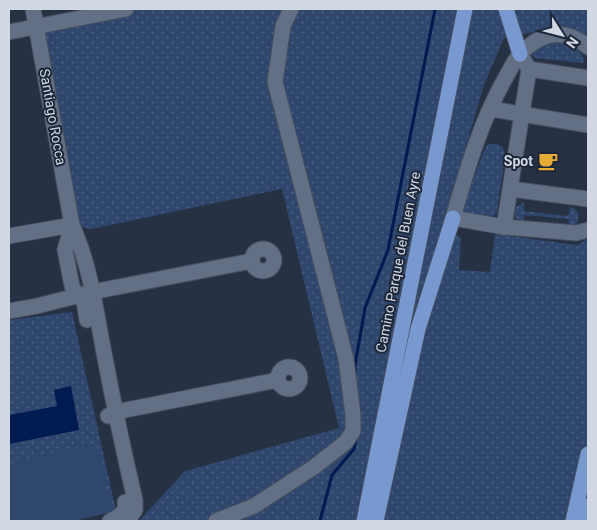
<svg xmlns="http://www.w3.org/2000/svg" width="597" height="530" font-family="Roboto,sans-serif">
  <defs>
    <pattern id="green-dots" width="8" height="8" patternUnits="userSpaceOnUse" patternTransform="scale(1.25)"><rect width="8" height="8" fill="#2f466d"/><path d="M2 2h.1M6 6h.1" fill="none" stroke="#4c6082" stroke-width="1.8" stroke-linecap="round"/></pattern>
  </defs>
  <rect width="100%" height="100%" fill="#273144"/>
  <g fill="url(#green-dots)">
    <path d="M126 9H588V35L563 26 504 38 485 82 457 176 444 229 461 238 459 270 490 272 495 234 577 245 588 239V521H139L185 471 339 428 282 189 91 229 72 225 36 27Z"/>
    <path d="M551 42C564 42 580 46 584 60L583 63 534 58 532 54 537 49Z"/>
    <path d="M488 144H498L503 148 505 156 497 212 492 218 466 215 463 208 483 153Z"/>
    <path d="M524 202V211L568 216 570 207 575 209 578 213C579 221 577 226 568 228L569 219 524 215 523 224 514 216 516 207Z"/>
    <path d="M72 312 116 511 73 521H9V320Z"/>
  </g>
  <path fill="#2f466d" d="M96 443 112 512 73 521H9V464Z"/>
  <path fill="#001a52" d="M71 386 79 430 9 444V415L57 406 54 390Z"/>
  <g fill="none" stroke-linecap="round" stroke-linejoin="round">
    <g stroke="#001a52" stroke-width="3">
      <path d="M355 373V365L365 308 388 250 435 9"/>
      <path d="M320 521 332 475 354 449 356 439"/>
    </g>
    <defs>
      <g id="minor">
        <path d="M33 9 72 225C91 267 96 313 105 358 114 406 124 453 135 500V510L127 521"/>
        <path d="M9 32 126 9"/>
        <path d="M588 47C565 27 542 32 521 53 515 59 511 68 507 75 481 120 467 169 453 218L504 227 576 233 588 230"/>
        <path d="M529 69 588 78"/>
        <path d="M491 109 588 125"/>
        <path d="M510 189 588 199"/>
        <path d="M72 225 65 250 71 281 73 289 84 302 87 320"/>
        <path d="M504 227 529 69 520 54"/>
        <path d="M9 236 72 225"/>
        <circle cx="263" cy="260" r="11"/>
        <path d="M9 311 37 306 92 292 252 261"/>
        <circle cx="289" cy="378" r="11"/>
        <path d="M108 416 115 412 278 380"/>
        <path d="M110 521C119 517 127 512 125 502"/>
        <path d="M216 521 254 506 314 467 346 442 353 431V415L346 359 275 82 283 26 291 9"/>
      </g>
      <g id="highway">
        <path d="M506 9 520 54"/>
        <path d="M364 521 465 9"/>
        <path d="M376 521 418 329 453 218"/>
        <path d="M573 521 588 454"/>
        <path d="M584 521 588 506"/>
      </g>
    </defs>
    <use href="#minor" stroke="#454e5e" stroke-width="17"/>
    <use href="#highway" stroke="#454e5e" stroke-width="17"/>
    <use href="#minor" stroke="#626f84" stroke-width="15"/>
    <use href="#highway" stroke="#7898d0" stroke-width="15"/>
  </g>
  <defs>
    <symbol id="cafe-bare" viewBox="-9 -9 18 18"><path d="M-5.5-4.5H6V0H3Q3 3.5 0 3.5H-2.5Q-5.5 3.5-5.5 0ZM3-3.2v2h1.7v-2ZM-6 4.5H4V6H-6Z" fill="#e6ac36" stroke="#1d2739" stroke-width="2.5" paint-order="stroke"/></symbol>
  </defs>
  <g fill-rule="evenodd">
    <use href="#cafe-bare" x="534" y="147" width="28" height="28"/>
  </g>
  <g text-anchor="middle" dominant-baseline="central" stroke-width="4" stroke-linejoin="round" paint-order="stroke">
    <g font-size="14" fill="#d1d8e4" stroke="#1d2739">
      <text transform="translate(53 117) rotate(80)">Santiago Rocca</text>
      <text transform="translate(398 262) rotate(-79)">Camino Parque del Buen Ayre</text>
    </g>
    <g font-size="14" font-weight="bold" fill="#d1d8e4" stroke="#1d2739" text-anchor="end">
      <text x="533" y="161">Spot</text>
    </g>
  </g>
  <rect width="597" height="530" fill="none" stroke="#d1d8e4" stroke-width="20"/>
  <g transform="translate(562 35) rotate(126)" stroke="#1d2739" stroke-width="4" paint-order="stroke">
  <path d="M0-4L9 19L0 12L-9 19Z" fill="#d1d8e4"/>
  <text y="-8" font-size="14" font-weight="bold" text-anchor="middle" fill="#d1d8e4">N</text>
  </g>
</svg>
